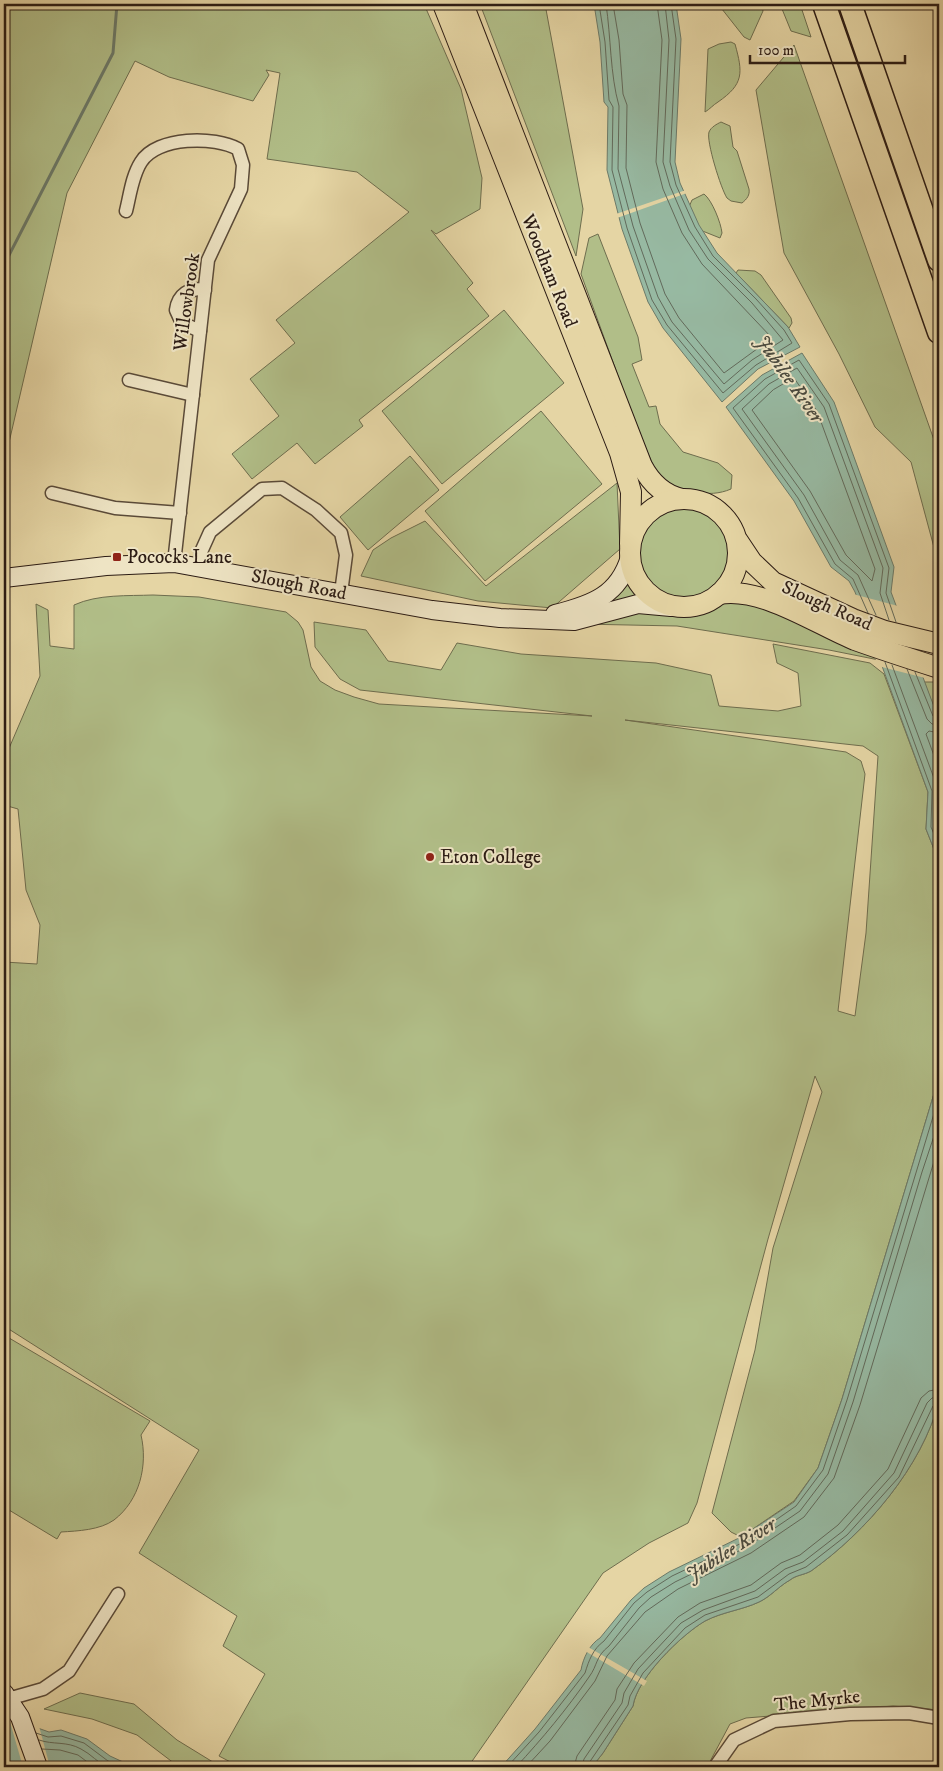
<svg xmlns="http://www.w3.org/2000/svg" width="943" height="1771" font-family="'IM FELL DW Pica',serif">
  <rect width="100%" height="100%" fill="#e5d5a4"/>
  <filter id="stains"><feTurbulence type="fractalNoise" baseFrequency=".004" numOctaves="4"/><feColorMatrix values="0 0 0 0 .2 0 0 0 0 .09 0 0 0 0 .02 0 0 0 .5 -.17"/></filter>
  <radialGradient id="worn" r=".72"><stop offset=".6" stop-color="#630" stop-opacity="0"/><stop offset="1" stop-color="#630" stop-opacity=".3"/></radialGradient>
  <g fill="#b1be88" stroke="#6e6d4e" fill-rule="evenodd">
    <path d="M4 4H424L461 89 482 178 480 209 436 234 431 230 473 283 467 289 489 316 359 420 363 426 315 464 297 443 252 479 232 454 279 416 250 379 295 343 276 320 409 212 357 172 267 159 280 73 266 70 269 75 253 101 169 77 135 61 67 193 4 464Z"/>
    <path d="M480 4H545L583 209 576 256Z"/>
    <path d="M718 4H762L763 11 750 40 744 37Z"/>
    <path d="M780 4H800L811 37 791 31Z"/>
    <path d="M731 42 735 44C743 73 744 84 718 102 713 105 710 109 705 112L708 49 719 44Z"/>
    <path d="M794 45 939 454V566L911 462 875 427 839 354 784 253 756 90Z"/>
    <path d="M721 122 730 126 733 147 737 151 749 189C750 195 747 199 742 203L731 201 727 198C721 189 706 141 709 132 711 127 717 124 721 122Z"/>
    <path d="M704 194C712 200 721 223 722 233L720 238 700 230 689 207 692 200Z"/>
    <path d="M598 234 638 337 642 360 632 364 649 407 656 406 660 424 683 452 718 463 732 475 731 489C708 499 684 490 661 483L638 431 581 274 589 238Z"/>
    <path d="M738 270 755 271 761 275 791 318 792 323 789 328 736 273Z"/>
    <path d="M504 310 564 383 442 484 382 411Z"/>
    <path d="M541 411 602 484 485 581 425 511Z"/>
    <path d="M410 456 439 490 368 550 340 517Z"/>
    <path d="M617 483 620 549 552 608 478 601 361 576 373 550 391 538 425 521 486 586Z"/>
    <circle cx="684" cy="553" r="47"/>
    <path d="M630 578 642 597 596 604Z"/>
    <path d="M153 595 199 597 286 612 298 622 303 630 311 667 320 681 335 690 354 697 379 704 592 716 360 690 340 679 315 647 314 622 366 630 388 661 441 670 457 643 521 654 656 663 711 675 719 706 778 711 801 706 798 673 777 663 773 644 870 663 884 674 928 792 926 829 939 862V1077L842 1399 818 1468 794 1501 741 1537 731 1532 712 1513 755 1350 773 1248 822 1092 815 1076 768 1239 697 1503 688 1523 649 1543 603 1573 468 1767H240L219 1756 265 1674 223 1646 237 1616 139 1553 199 1450 4 1326V962L37 964 40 925 26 890 18 809 4 805V760L40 676 36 604 48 610 50 646 74 649V605C98 594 128 596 153 595ZM625 720 863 746 878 756 866 933 855 1016 838 1011 865 774 861 761 846 752Z"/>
    <path d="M740 597 894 663 829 650 677 626 580 624C608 615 636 607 666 610 674 611 681 613 689 613 707 612 722 600 740 597Z"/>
    <path d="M924 682H939V720Z"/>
    <path d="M4 1335 150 1421 141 1435C148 1465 140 1500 114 1520 100 1530 78 1531 61 1532L57 1539 4 1507Z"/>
    <path d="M939 1401V1710L893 1706 746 1718 730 1724 707 1767H592L603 1753 633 1706C637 1678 681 1635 705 1621 722 1612 742 1610 759 1602 770 1597 779 1586 790 1580 796 1575 804 1575 811 1571 866 1532 922 1467 939 1401Z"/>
    <path d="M80 1693 134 1704 177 1740 221 1767H179L137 1735 92 1719 44 1709Z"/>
  </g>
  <g fill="#97b9a2" stroke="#6c7a69">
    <path d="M594 4H676L681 39 675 162 680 183 699 225 717 253 788 327 800 347 758 369 722 402 663 328 648 302 622 229 607 170 608 107 604 102 600 42Z"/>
    <path d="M802 353 834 402 894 567 891 592 939 720V862L926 829 928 792 855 592 849 581 831 567 794 501 726 407 762 375Z"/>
    <path d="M939 1077V1401C922 1467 866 1532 811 1571 804 1575 796 1575 790 1580 779 1586 770 1597 759 1602 742 1610 722 1612 705 1621 681 1635 637 1678 633 1706L603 1753 592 1767H501L535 1729 581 1670C583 1658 590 1644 600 1638L631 1600 644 1588 669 1572 741 1537 794 1502 818 1468 842 1399Z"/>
    <path d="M4 1716 49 1732 61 1730 87 1739 110 1756 134 1767H4Z"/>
  </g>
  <g fill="#e5d5a4">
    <path d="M686 190 687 193 617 218 616 214Z"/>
    <path d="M853 594 898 606 925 678 878 666Z"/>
    <path d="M588 1647 647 1681 644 1686 585 1651Z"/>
    <path d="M8 1715 39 1726 50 1767H23Z"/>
  </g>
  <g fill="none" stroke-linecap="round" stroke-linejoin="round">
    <g stroke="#626a5b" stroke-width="1">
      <path d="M599 4 605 42 609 100 613 107 612 170 627 228 652 300 667 325 723 393 756 365 792 343 784 330 756 299 713 256 695 227 676 185 670 162 676 39 671 4"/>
      <path d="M606 4C611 37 610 74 619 106L618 169 633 226 658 297 672 322 724 384 752 360 783 340 752 303 708 259 689 230 670 186 663 162 669 40 665 4"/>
      <path d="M613 4 619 40 623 94 627 105 626 168 640 223 665 294 679 318 724 373 772 338 702 264 682 233 663 189 656 162 662 40 657 4"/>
      <path d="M794 378 817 411 875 569 872 581 846 555 810 491 752 410 773 390Z"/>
      <path d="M868 613 853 579 835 564 798 498 733 408 765 379 799 360 829 404 889 568 886 593 896 622"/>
      <path d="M876 615 858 575 840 560 804 495 742 409 769 384 797 368 824 407 883 568 880 593 889 620"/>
      <path d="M885 662 932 791 931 827 939 846"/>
      <path d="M892 665 938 789 939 830"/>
      <path d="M907 669 927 719 932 724 939 725"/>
      <path d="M915 672 933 716 939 719"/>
      <path d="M939 733 929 731 926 734 939 769"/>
      <path d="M36 1733 48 1737 61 1736 84 1743 108 1761 126 1767"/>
      <path d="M39 1740C53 1745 67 1741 81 1749 91 1754 98 1763 107 1767"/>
      <path d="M42 1749 60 1750 78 1755 94 1767"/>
      <path d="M507 1767 539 1732 585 1673C589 1660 593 1649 604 1641L634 1603 647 1592 672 1576 744 1542 796 1506 823 1470 847 1400 939 1097"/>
      <path d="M516 1767C542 1739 567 1709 589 1677 598 1665 595 1657 609 1646L639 1608 651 1597 675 1582 747 1547 800 1511 828 1474 853 1402 922 1172 939 1121"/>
      <path d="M526 1767 550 1741 595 1681 607 1656 645 1612 678 1589 751 1553 804 1517 834 1478 860 1405 939 1145"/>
      <path d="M574 1767 577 1756 615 1700 617 1689 634 1663 678 1617 700 1603 751 1585 781 1563 800 1555 838 1525 888 1469 921 1398 929 1391 939 1389"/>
      <path d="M582 1767 584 1759 622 1703 624 1693 638 1669 681 1623 703 1610 755 1591 785 1569 803 1562 843 1531 894 1473 927 1403 932 1398 939 1396"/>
      <path d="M588 1767 589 1763 628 1705 630 1696 643 1673 685 1628 705 1615 758 1597 789 1574 806 1567 847 1535 899 1477 933 1406 939 1403"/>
    </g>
    <path stroke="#6c7a69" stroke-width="3" d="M4 265 113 53 117 4"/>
    <defs>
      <g id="minor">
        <path d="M126 211C130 195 132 176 141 162 157 136 215 136 238 149L243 165 241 189 208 260 174 563"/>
        <path d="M200 331 182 323 176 310C178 295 189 287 205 290"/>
        <path d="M129 380 193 395"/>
        <path d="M52 493 115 508 180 513"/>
        <path d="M200 568 201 552 210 532 262 489 282 488 316 510 341 533 346 555 341 593"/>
        <path d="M8 1699 43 1689 69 1671 118 1594"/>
        <path d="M715 1767 734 1740 774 1721 850 1714 909 1713 939 1718"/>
      </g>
      <g id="secondary">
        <path d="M4 578 106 566 174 563 432 610 500 618 574 621 638 604 671 607"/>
        <path d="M555 614C592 605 619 595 630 557"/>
        <path d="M4 1693 20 1717 38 1767"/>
      </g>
      <g id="primary">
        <path d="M443 4 620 453 631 492 630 544"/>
        <path d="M463 4 642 466C651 483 663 495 682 499"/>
        <circle cx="684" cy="553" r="54"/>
        <path d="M738 541 752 562 773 582 853 619 885 631 939 644"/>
        <path d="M719 594C761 586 816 624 855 640 883 650 911 659 939 668"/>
      </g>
      <g id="motorway">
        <path d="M824 4 939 332"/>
        <path d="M850 4 939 260"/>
      </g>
    </defs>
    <use href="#minor" stroke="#5a4a38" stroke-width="15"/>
    <use href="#secondary" stroke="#2c1c14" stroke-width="20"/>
    <use href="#primary" stroke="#2c1c14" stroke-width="22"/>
    <use href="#motorway" stroke="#2c1c14" stroke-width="25"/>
    <use href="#minor" stroke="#eee4c4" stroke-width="12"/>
    <use href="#secondary" stroke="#eee4c4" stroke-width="18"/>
    <use href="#primary" stroke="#e5d5a4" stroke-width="20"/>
    <use href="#motorway" stroke="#e5d5a4" stroke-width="22"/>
  </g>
  <g fill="#8f2418" stroke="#eee4c4" stroke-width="2">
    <rect x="112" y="552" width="10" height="10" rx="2.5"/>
    <circle cx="430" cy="857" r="5"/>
  </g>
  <g text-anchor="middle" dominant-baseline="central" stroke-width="4" stroke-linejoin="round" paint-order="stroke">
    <g font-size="19" fill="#2c1c14" stroke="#eee4c4">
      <text transform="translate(549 271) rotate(68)">Woodham Road</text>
      <text transform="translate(187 302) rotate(-82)">Willowbrook</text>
      <text transform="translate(299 585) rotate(11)">Slough Road</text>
      <text transform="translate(827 606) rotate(24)">Slough Road</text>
      <text transform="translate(817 1701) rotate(-6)">The Myrke</text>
    </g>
    <g font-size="19" fill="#2c1c14" stroke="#eee4c4" text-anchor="start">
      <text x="127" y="557">Pococks Lane</text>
      <text x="440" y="857">Eton College</text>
    </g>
    <g font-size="20" font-style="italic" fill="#4c4b3f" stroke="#eee4c4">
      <text transform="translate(789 379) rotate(55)">Jubilee River</text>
      <text transform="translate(731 1550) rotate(-32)">Jubilee River</text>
    </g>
  </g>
  <rect width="943" height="1771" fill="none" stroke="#e5d5a4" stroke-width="20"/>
  <rect x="5" y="5" width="933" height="1761" fill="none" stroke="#2c1c14" stroke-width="2.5"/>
  <rect x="10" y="10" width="923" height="1751" fill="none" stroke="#2c1c14"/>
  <path d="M750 55v8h155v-8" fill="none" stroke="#2c1c14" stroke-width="2.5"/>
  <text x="758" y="55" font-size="15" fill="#2c1c14" stroke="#eee4c4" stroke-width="4" paint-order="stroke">100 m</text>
  <rect width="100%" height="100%" filter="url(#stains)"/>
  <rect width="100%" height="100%" fill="url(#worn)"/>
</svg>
